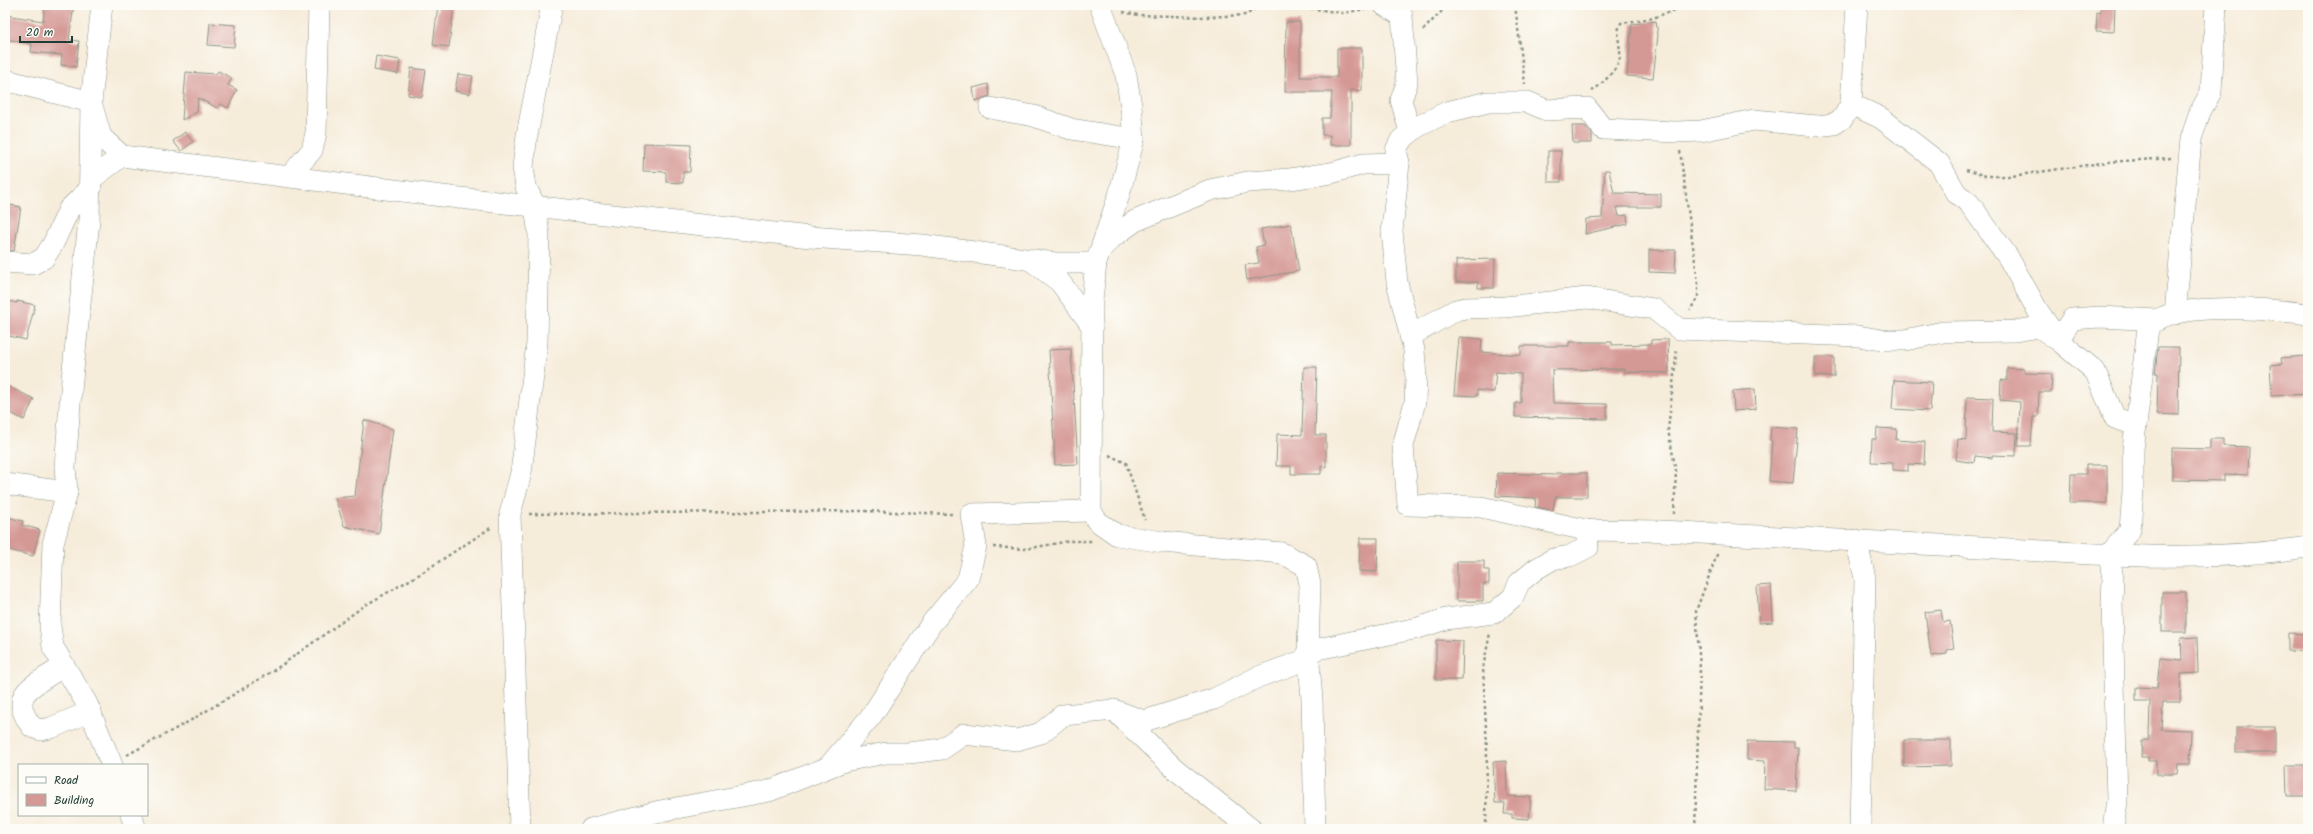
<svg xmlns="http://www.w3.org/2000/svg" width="2313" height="834" font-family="Kalam,sans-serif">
  <rect width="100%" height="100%" fill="#fdfcf7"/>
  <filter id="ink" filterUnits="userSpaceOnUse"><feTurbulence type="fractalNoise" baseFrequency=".025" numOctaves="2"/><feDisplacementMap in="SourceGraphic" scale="8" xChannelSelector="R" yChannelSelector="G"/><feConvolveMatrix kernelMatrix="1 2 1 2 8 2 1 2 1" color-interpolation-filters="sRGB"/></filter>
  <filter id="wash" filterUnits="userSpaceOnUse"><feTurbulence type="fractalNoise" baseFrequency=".012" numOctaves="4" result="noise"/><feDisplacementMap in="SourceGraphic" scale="16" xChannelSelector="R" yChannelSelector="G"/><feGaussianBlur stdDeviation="0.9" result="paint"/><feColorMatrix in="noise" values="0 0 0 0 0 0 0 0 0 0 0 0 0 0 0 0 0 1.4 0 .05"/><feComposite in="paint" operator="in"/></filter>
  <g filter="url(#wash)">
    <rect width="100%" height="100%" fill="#f6ecda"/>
    <g id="blocks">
      <g fill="#d59995">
        <path d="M45 5H74L69 40 79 41 76 67 61 65 62 55 31 52 32 44 5 39V15L43 21Z"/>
        <path d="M438 5H454L449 47 433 45Z"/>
        <path d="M2101 5H2115L2114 32 2096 31 2097 12H2100Z"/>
        <path d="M1656 21 1658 35 1653 78 1627 76 1632 24Z"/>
        <path d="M1286 22H1300V77H1337V48H1362V91L1351 90V145H1330V135H1322V118H1330L1332 92H1285Z"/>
        <path d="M210 23 236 25 234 47 208 45Z"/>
        <path d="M376 56 400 60 398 74 374 70Z"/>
        <path d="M411 68 426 70 422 97 408 95Z"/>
        <path d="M218 71 232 78 228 85 237 90 228 108 220 104 217 108 198 98 197 112 182 120 186 72 216 74Z"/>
        <path d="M458 74 473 76 470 94 455 91Z"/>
        <path d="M988 84 990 96 975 101 973 88Z"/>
        <path d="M1572 126H1585L1592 134V143H1573Z"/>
        <path d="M185 132 193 142 181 151 173 141Z"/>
        <path d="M644 143 691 145 690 172H683V183L666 182V172L643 171Z"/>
        <rect x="1548" y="151" width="13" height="31"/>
        <path d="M1605 170H1609L1614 193 1661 194V207H1617L1619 216 1627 215 1628 224 1585 234 1586 219 1602 218Z"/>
        <path d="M5 204 21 207 14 251 5 250Z"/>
        <path d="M1291 224 1299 271 1247 280 1245 265 1259 263 1256 247 1264 245 1261 229Z"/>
        <path d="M1649 250H1676L1675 273 1649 272Z"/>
        <path d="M1495 259 1494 288H1478V282H1456V260Z"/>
        <path d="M5 300 17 303V301L35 305 26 340 5 335Z"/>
        <path d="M1459 337 1482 339 1481 352 1521 355V346H1569V342H1612V345L1651 344V340L1668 339 1669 373 1625 372V369L1552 370 1553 403 1607 404V419L1515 417V403H1521V374L1496 372 1494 392 1477 390V396L1454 395Z"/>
        <path d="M2158 347H2179L2178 415 2157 414 2158 373H2155Z"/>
        <path d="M1071 349 1078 464 1055 465 1049 350Z"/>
        <path d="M2306 356 2308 394 2272 396 2270 365 2282 364 2281 358Z"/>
        <path d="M1815 357H1834V377L1815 376Z"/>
        <path d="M1304 367H1317L1315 435H1326V467L1321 466V474H1291V466H1276L1277 434 1302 435Z"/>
        <path d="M2007 368 2024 369V373L2052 374 2051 392H2039L2038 417H2033L2031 446H2018L2020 402 2000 400 2001 380 2007 381Z"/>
        <path d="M1894 380 1932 382 1930 411 1892 409Z"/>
        <path d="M5 385 34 399 24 420 5 410Z"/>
        <path d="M1755 389 1756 409 1734 411 1733 391Z"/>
        <path d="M1967 397 1993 398 1992 432 2017 433 2016 456 1992 455V458L1975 456 1974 463 1956 460 1958 439 1966 440Z"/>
        <path d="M364 420 393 429 379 534 344 526 335 498 355 496Z"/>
        <path d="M1771 427 1798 429 1793 483 1769 481 1772 441 1770 440Z"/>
        <path d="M1877 428 1897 429 1896 440 1925 442 1924 465 1908 464V471L1893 470V463L1871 462 1872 439H1876Z"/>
        <path d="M2210 439H2223V446L2249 447 2248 475 2224 474V481L2172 480V448L2210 449Z"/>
        <path d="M2086 465H2107V503H2070L2071 474H2086Z"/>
        <path d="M1497 473 1556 475V473H1587V497H1555L1553 510 1535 507 1536 498 1496 496Z"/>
        <path d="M7 517 23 521 22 525 40 530 33 556 5 549V525Z"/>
        <path d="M1360 538H1378L1377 572 1359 571Z"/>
        <path d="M1457 561H1484V570H1489V584H1483V601H1457Z"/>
        <path d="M1771 585 1773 622 1759 623 1757 586Z"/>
        <rect x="2162" y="592" width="24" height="40"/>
        <path d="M1941 610 1943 622 1950 621 1954 649 1947 650V654L1931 656 1925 612Z"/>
        <path d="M2288 633 2308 634V652L2288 651Z"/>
        <path d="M2197 637 2198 673 2181 674 2180 702H2163L2161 729 2191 730 2190 764H2178L2177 774H2156V761H2148V757H2141L2142 741H2149L2150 701H2136V687L2157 688 2160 658 2182 660 2181 638Z"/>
        <path d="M1436 640 1463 641 1462 680H1436Z"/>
        <rect x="2236" y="727" width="39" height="26"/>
        <path d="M1904 740H1951V766L1904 767Z"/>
        <path d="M1747 741 1794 742V748H1798L1796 791 1764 789 1765 761 1747 760Z"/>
        <path d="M1506 761 1507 796 1531 797 1529 819 1512 818V814H1504L1505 803H1495L1493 762Z"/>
        <path d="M2286 765H2307L2308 796H2287Z"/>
      </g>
    </g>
  </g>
  <g filter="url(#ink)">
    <use href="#blocks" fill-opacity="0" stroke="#8a9487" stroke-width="1"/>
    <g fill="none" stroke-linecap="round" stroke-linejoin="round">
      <defs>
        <g id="minor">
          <path d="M102 5 91 102 89 221 72 379 65 467 67 492 53 544 50 626 53 647 87 704 112 765"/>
          <path d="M1100 5 1126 75 1131 106 1134 139 1119 195 1096 263 1092 300 1091 511 1097 521 1117 535 1163 542 1282 553 1306 566 1310 584 1308 651 1312 699 1315 829"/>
          <path d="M1384 5 1402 16 1407 83 1401 100 1410 132"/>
          <path d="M1857 5 1851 104 1843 118 1834 124 1816 126 1754 120 1701 131 1677 132 1603 129 1587 108 1546 110 1528 102H1488L1447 112 1417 127 1401 140 1396 150 1399 163 1392 231 1397 282 1414 350 1416 378 1415 402 1403 446 1408 505 1481 507 1586 530 1661 531C1767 537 1873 541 1980 547 2088 554 2200 564 2308 547"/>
          <path d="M5 80 91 102 101 137 122 156 442 196 810 237 922 245 1055 263H1096"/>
          <path d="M1851 104 1881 118 1939 163 1956 193 1969 203 2008 257 2038 311 2058 340 2095 371 2115 418 2136 425"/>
          <path d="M990 108 1034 116 1071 129 1134 139"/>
          <path d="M290 176 312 150 316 133 319 5"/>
          <path d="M91 179 122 156"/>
          <path d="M1102 248 1113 237 1135 221 1210 190 1248 182 1290 179 1331 173 1363 164 1399 163"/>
          <path d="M1032 261 1060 282 1092 326"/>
          <path d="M5 262 33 264 44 258 53 244 69 209 91 188"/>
          <path d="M2175 314 2191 139 2200 112 2211 92 2216 5"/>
          <path d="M1410 336 1456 310 1465 308 1505 307 1587 298 1654 309 1679 329 1858 336 1881 340H1905L1943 332 2015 331 2039 327 2058 340 2072 319 2099 317 2158 320"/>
          <path d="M5 484 67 492"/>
          <path d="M1856 540 1865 578 1860 829"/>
          <path d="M1308 651 1418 628 1446 619 1494 613 1513 597 1519 583 1536 569 1553 559 1570 556 1588 547 1586 530"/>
          <path d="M63 666C38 685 5 691 32 727L41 730 51 728 91 711"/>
          <path d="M1120 716 1175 769 1251 829"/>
          <path d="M828 767 872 715 931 624 968 579 976 546 971 514 1091 511"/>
          <path d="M131 815 136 829"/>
          <path d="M520 829 510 514 521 473 537 343 539 235 535 206 526 187 523 167 527 135 552 5"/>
          <path d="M591 829 660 811 769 791 844 761 886 753H909L942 749 964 734 1017 740 1041 733 1063 715 1114 710 1144 721 1214 699 1258 677 1308 659"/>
          <path d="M2113 829 2117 801 2112 602 2113 579 2109 555 2130 530 2133 491V449L2148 328C2164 299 2279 310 2308 314"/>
        </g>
      </defs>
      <use href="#minor" stroke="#8a9487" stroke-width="22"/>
      <g stroke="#8a9487" stroke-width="2.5" stroke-dasharray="3 3" stroke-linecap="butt">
        <path d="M1287 5 1343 13 1366 9"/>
        <path d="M1515 5 1525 84"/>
        <path d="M1123 12 1138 15 1206 17 1246 15 1261 5"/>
        <path d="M1423 30 1448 5"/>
        <path d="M1592 91C1601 85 1619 69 1620 57 1621 47 1615 33 1621 23L1653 18 1688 5"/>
        <path d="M1680 151 1698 283V297L1690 310"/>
        <path d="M1966 170 1986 176H2012L2108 162 2171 158"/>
        <path d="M1109 455 1126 463 1145 520"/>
        <path d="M529 514 864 511 952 514"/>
        <path d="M1674 514 1676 471 1668 430 1677 348"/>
        <path d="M993 547 1025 549 1070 541H1092"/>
        <path d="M127 755 188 722 276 669 364 606 420 574 492 527"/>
        <path d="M1486 829 1487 749 1483 668 1490 633"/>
        <path d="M1695 829 1700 668 1696 611 1718 552"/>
      </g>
      <use href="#minor" stroke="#fff" stroke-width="21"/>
    </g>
  </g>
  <rect width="2313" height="834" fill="none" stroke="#fdfcf7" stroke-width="20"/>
  <rect x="18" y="764" width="130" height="52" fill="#fdfcf7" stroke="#a4b0a9"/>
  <rect x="26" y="777" width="20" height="6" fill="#ffffff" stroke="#a4b0a9"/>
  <text x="54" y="784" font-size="12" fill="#1f3d34">Road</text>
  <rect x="26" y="794" width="20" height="12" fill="#d59995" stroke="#a4b0a9"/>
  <text x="54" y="804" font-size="12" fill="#1f3d34">Building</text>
  <path d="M20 36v6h52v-6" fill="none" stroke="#1f3d34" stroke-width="2"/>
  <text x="26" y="36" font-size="12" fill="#1f3d34" stroke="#fdfcf7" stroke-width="3" paint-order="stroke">20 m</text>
</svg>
